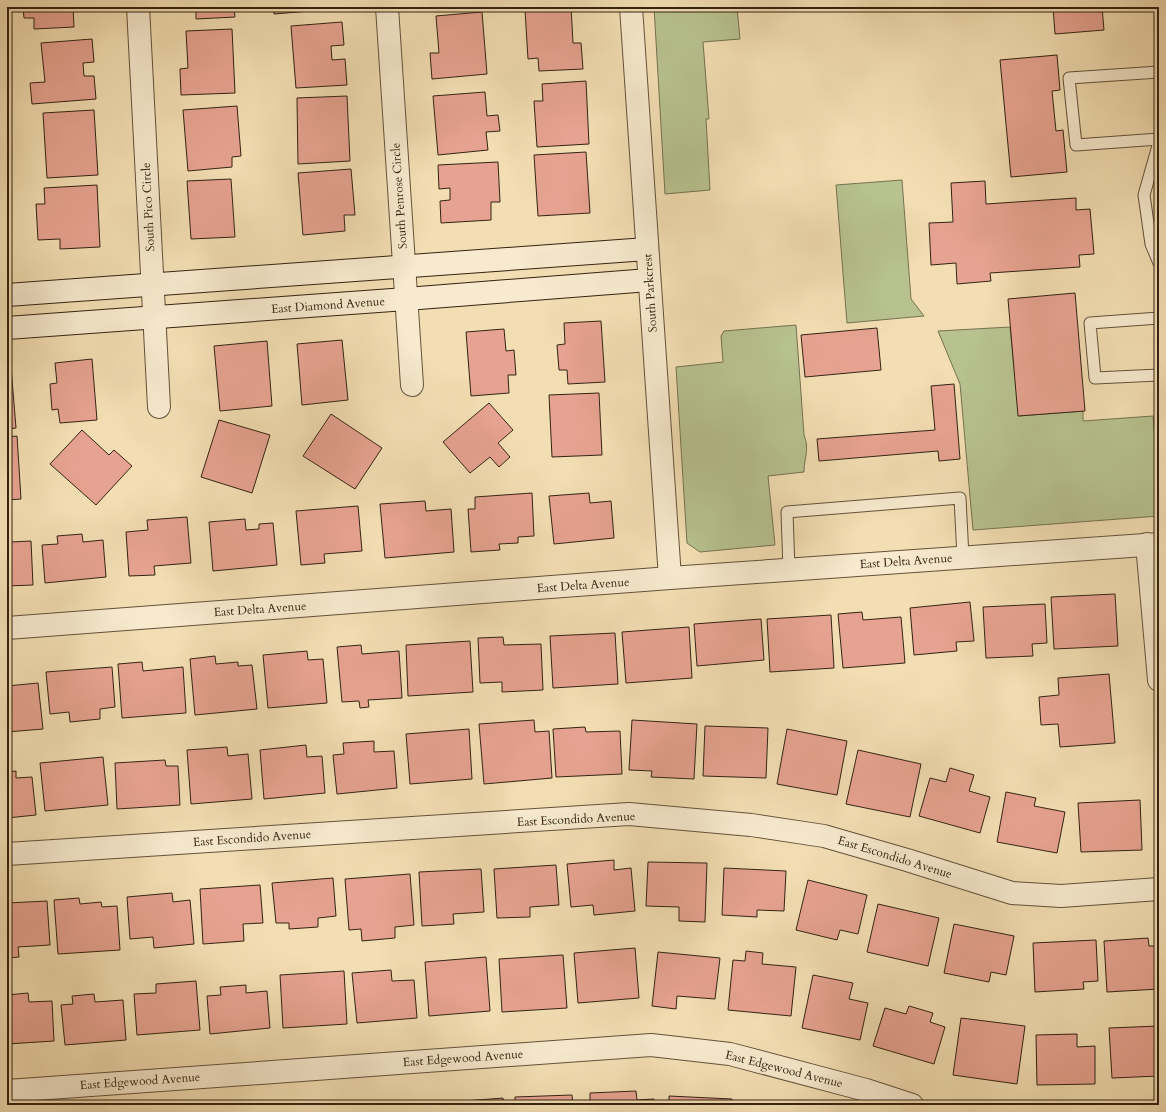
<svg xmlns="http://www.w3.org/2000/svg" width="1166" height="1112" font-family="Cardo,serif">
  <rect width="100%" height="100%" fill="#f3deb3"/>
  <filter id="stains"><feTurbulence type="fractalNoise" baseFrequency=".005" numOctaves="4"/><feColorMatrix values="0 0 0 0 .2 0 0 0 0 .09 0 0 0 0 .02 0 0 0 .5 -.17"/></filter>
  <radialGradient id="worn" r=".72"><stop offset=".6" stop-color="#630" stop-opacity="0"/><stop offset="1" stop-color="#630" stop-opacity=".3"/></radialGradient>
  <g fill="#b7c28f" stroke="#757250">
    <path d="M654 7H737L740 39 703 42 709 119H706L710 190 665 194Z"/>
    <path d="M902 180 911 299 924 316 847 323 836 185Z"/>
    <path d="M796 325 804 435C810 450 804 457 804 472L768 476 775 545 700 552 687 543 676 367 723 362 721 336 724 331Z"/>
    <path d="M1010 327 1019 416 1083 411V421L1153 416 1159 483V516L973 530 960 384 938 331Z"/>
  </g>
  <g fill="#e7a391" stroke="#332312">
    <path d="M23 7H73L74 27 34 29V18H24Z"/>
    <path d="M196 7H234L235 17 196 19Z"/>
    <path d="M274 7H322V10L274 14Z"/>
    <path d="M571 7 573 43H581L583 69 539 71 538 58 528 59 525 10Z"/>
    <path d="M1053 7H1102L1104 30 1055 34Z"/>
    <path d="M482 12 487 74 432 79 430 53H439L436 16Z"/>
    <path d="M342 22 344 45 331 46 332 60 345 59 347 85 296 88 291 26Z"/>
    <path d="M232 29 235 93 181 95 180 69 188 68 186 31Z"/>
    <path d="M92 39 94 62 83 63 84 76H94L96 99 32 104 30 83 45 82 41 43Z"/>
    <path d="M1057 55 1060 90 1052 91 1056 131 1063 130 1067 172 1011 177 1000 60Z"/>
    <path d="M586 81 589 144 537 147 534 101H543L542 84Z"/>
    <path d="M485 92 487 116 498 115 500 131 486 132 488 150 438 155 433 96Z"/>
    <path d="M347 96 350 161 298 164 297 98Z"/>
    <path d="M237 106 241 156 232 157V167L188 171 183 110Z"/>
    <path d="M94 110 98 175 47 178 43 113Z"/>
    <path d="M586 152 590 213 538 216 534 155Z"/>
    <path d="M498 162 500 202H491V220L441 223 440 201 450 200V188L439 189 438 165Z"/>
    <path d="M351 169 355 215H344L345 231 303 235 298 173Z"/>
    <path d="M231 179 235 237 191 239 187 181Z"/>
    <path d="M985 181 986 204 1076 198V210L1090 209 1094 254 1079 255 1080 267 990 273 991 281 957 284 956 263 931 265 929 223 953 222 951 183Z"/>
    <path d="M97 185 100 247 60 249V239L38 240 36 204H45L44 188Z"/>
    <path d="M1075 293 1085 411 1018 416 1008 299Z"/>
    <path d="M601 321 605 382 568 384 567 370H559L557 345 565 344 564 323Z"/>
    <path d="M877 328 881 370 805 377 801 335Z"/>
    <path d="M504 329 506 351 514 350 516 375H508L509 393 471 396 466 332Z"/>
    <path d="M342 340 348 400 302 405 297 344Z"/>
    <path d="M267 341 272 406 220 411 214 346Z"/>
    <path d="M92 359 97 420 60 423 58 409 52 410 50 384 57 383 55 363Z"/>
    <path d="M7 367H11L16 428 7 429Z"/>
    <path d="M954 384 960 459 939 461 938 451 819 461 817 439 935 430 931 386Z"/>
    <path d="M599 393 602 455 552 457 549 395Z"/>
    <path d="M489 403 513 430 498 443 510 457 499 467 490 457 470 473 443 442Z"/>
    <path d="M331 414 382 448 355 489 303 456Z"/>
    <path d="M219 420 270 435 252 493 201 477Z"/>
    <path d="M82 430 109 455 114 450 132 466 96 505 50 464Z"/>
    <path d="M17 436 21 499 7 500V437Z"/>
    <path d="M532 493 534 536 518 537V543L499 544 500 550 471 552 468 509H475V497Z"/>
    <path d="M589 493 590 503 611 501 614 538 554 544 549 496Z"/>
    <path d="M425 501 426 511 451 509 454 552 385 558 380 504Z"/>
    <path d="M358 506 362 551 324 554 325 563 301 565 296 511Z"/>
    <path d="M187 517 191 563 154 566 155 575 129 576 126 532 148 530 147 520Z"/>
    <path d="M245 519 246 530 259 529V524L273 523 277 565 213 571 209 522Z"/>
    <path d="M7 526H10L11 542 31 541 33 585 7 586Z"/>
    <path d="M82 534 83 542 103 540 106 577 45 583 42 545 58 544 57 536Z"/>
    <path d="M1115 594 1118 646 1054 649 1051 597Z"/>
    <path d="M970 602 974 641 956 642 957 651 914 655 910 608Z"/>
    <path d="M1045 604 1047 643 1032 644 1033 656 986 658 983 607Z"/>
    <path d="M862 612 863 620 901 617 905 663 843 668 838 614Z"/>
    <path d="M831 615 834 668 770 672 767 619Z"/>
    <path d="M761 619 764 660 697 666 694 624Z"/>
    <path d="M689 627 692 678 626 683 622 632Z"/>
    <path d="M615 633 618 684 553 688 550 636Z"/>
    <path d="M503 637 504 645 541 644 543 690 502 692V682L480 683 478 638Z"/>
    <path d="M470 641 473 692 408 696 406 645Z"/>
    <path d="M361 645 362 654 399 651 402 698 368 700 369 707 360 708 359 701 342 702 337 647Z"/>
    <path d="M307 651 308 660 323 659 327 703 268 708 263 655Z"/>
    <path d="M215 656 216 664 238 662V666L252 665 257 709 195 715 190 659Z"/>
    <path d="M142 662 143 671 183 667 186 713 122 718 118 664Z"/>
    <path d="M112 667 115 707 100 709V719L70 722 69 712 50 714 46 672Z"/>
    <path d="M1109 674 1115 743 1060 747 1058 724 1041 725 1039 697 1059 695 1058 678Z"/>
    <path d="M38 683 43 729 7 732V686Z"/>
    <path d="M534 720 535 732 549 731 552 778 484 784 479 724Z"/>
    <path d="M632 720 697 724 694 779 651 777 652 771 629 770Z"/>
    <path d="M705 726 768 728 766 778 703 776Z"/>
    <path d="M585 727 586 732 620 731 622 774 556 777 553 729Z"/>
    <path d="M469 729 472 779 410 784 406 734Z"/>
    <path d="M787 729 847 741 837 795 777 784Z"/>
    <path d="M374 741V752L394 751 397 788 337 794 333 755 344 754 343 743Z"/>
    <path d="M306 745 307 757 322 756 325 793 264 799 260 750Z"/>
    <path d="M227 747 228 756 248 754 252 799 191 804 187 750Z"/>
    <path d="M858 750 921 764 910 817 846 804Z"/>
    <path d="M103 757 108 805 45 811 40 763Z"/>
    <path d="M165 760 166 766H178L180 805 117 809 115 763Z"/>
    <path d="M950 768 974 775 969 791 990 797 980 833 919 816 930 778 946 782Z"/>
    <path d="M16 771V778L32 777 36 815 7 818V772Z"/>
    <path d="M1006 792 1036 798 1034 806 1065 812 1057 853 997 842Z"/>
    <path d="M1140 800 1142 850 1081 852 1078 803Z"/>
    <path d="M614 860V870L631 868 635 911 594 915 593 905 571 907 567 864Z"/>
    <path d="M648 862 707 863 705 922 679 921V907L646 906Z"/>
    <path d="M556 865 559 905 530 907V917L497 918 494 869Z"/>
    <path d="M724 868 786 871 784 911 757 910V917L722 915Z"/>
    <path d="M481 869 484 912 453 914 454 924 422 926 419 872Z"/>
    <path d="M410 874 414 925 395 927V938L362 941 361 929 349 930 345 879Z"/>
    <path d="M333 878 336 916 318 918V927L289 929V923H276L272 883Z"/>
    <path d="M808 880 867 895 858 934 840 930 837 940 796 930Z"/>
    <path d="M260 885 263 923 243 924 244 941 203 944 200 889Z"/>
    <path d="M172 893 173 902 190 900 194 944 154 948 153 937 130 939 127 897Z"/>
    <path d="M79 898 80 904 101 902 102 907 117 906 120 950 58 954 54 900Z"/>
    <path d="M47 901 50 945 18 947 19 957 7 958V903Z"/>
    <path d="M878 904 939 918 928 966 867 952Z"/>
    <path d="M954 924 1014 936 1006 975 991 972 989 982 944 973Z"/>
    <path d="M1148 938 1149 946H1159V989L1107 992 1104 941Z"/>
    <path d="M1096 940 1098 981 1083 982 1084 989 1035 992 1033 943Z"/>
    <path d="M635 948 639 998 578 1003 574 953Z"/>
    <path d="M746 951 763 953 762 964 796 967 791 1016 728 1010 733 960 745 961Z"/>
    <path d="M658 952 720 958 715 999 677 996 676 1009 652 1006Z"/>
    <path d="M563 955 567 1008 502 1012 499 959Z"/>
    <path d="M486 957 490 1011 429 1016 425 962Z"/>
    <path d="M391 970 392 981 414 980 417 1018 357 1023 352 973Z"/>
    <path d="M344 971 347 1024 283 1028 280 975Z"/>
    <path d="M813 975 853 983 849 999 868 1003 860 1040 802 1028Z"/>
    <path d="M196 981 200 1030 137 1035 134 994 156 993V984Z"/>
    <path d="M246 985V993L267 991 270 1028 210 1034 207 996 221 995 220 987Z"/>
    <path d="M28 993 29 1002 52 1001 54 1041 7 1044V995Z"/>
    <path d="M94 994 95 1002 123 1000 126 1040 65 1045 61 1005 73 1004 72 996Z"/>
    <path d="M909 1006 933 1013 930 1022 945 1027 934 1064 873 1046 885 1008 906 1014Z"/>
    <path d="M961 1018 1025 1026 1017 1084 953 1075Z"/>
    <path d="M1159 1026V1076L1112 1078 1109 1028Z"/>
    <path d="M1077 1034V1047L1095 1046V1084L1037 1085 1036 1035Z"/>
    <path d="M636 1091 637 1100 654 1099V1105H590V1093Z"/>
    <path d="M572 1095 573 1105H515V1097Z"/>
    <path d="M669 1096 732 1099V1105H669Z"/>
    <path d="M503 1098 504 1105H439V1103Z"/>
  </g>
  <g fill="none" stroke-linecap="round" stroke-linejoin="round">
    <defs>
      <g id="lane">
        <path d="M1159 72 1069 78 1076 145 1159 139"/>
        <path d="M1159 142 1144 195 1151 244 1159 263"/>
        <path d="M1159 318 1090 323 1095 378 1159 375"/>
        <path d="M789 570 787 512 960 498 963 557"/>
      </g>
      <g id="street">
        <path d="M138 7 159 407"/>
        <path d="M387 7 412 385"/>
        <path d="M631 7 670 578"/>
        <path d="M1147 544 1159 680"/>
        <path d="M7 628 670 578 1159 544"/>
        <path d="M7 854 629 814 751 825 824 836 907 860 1012 893 1061 896 1159 889"/>
        <path d="M7 1091 651 1045 730 1054 866 1090 912 1105"/>
      </g>
      <g id="secondary">
        <path d="M7 295 647 249"/>
        <path d="M7 328 406 299 649 280"/>
      </g>
    </defs>
    <use href="#lane" stroke="#63523a" stroke-width="13"/>
    <use href="#street" stroke="#63523a" stroke-width="24"/>
    <use href="#secondary" stroke="#332312" stroke-width="24"/>
    <use href="#lane" stroke="#f7eace" stroke-width="11"/>
    <use href="#street" stroke="#f7eace" stroke-width="22"/>
    <use href="#secondary" stroke="#f7eace" stroke-width="22"/>
  </g>
  <g text-anchor="middle" dominant-baseline="central" stroke-width="3" stroke-linejoin="round" paint-order="stroke">
    <g font-size="12" fill="#332312" stroke="#f7eace">
      <text transform="translate(399 196) rotate(-94)">South Penrose Circle</text>
      <text transform="translate(148 207) rotate(-93)">South Pico Circle</text>
      <text transform="translate(650 293) rotate(-94)">South Parkcrest</text>
      <text transform="translate(328 305) rotate(-4)">East Diamond Avenue</text>
      <text transform="translate(906 561) rotate(-4)">East Delta Avenue</text>
      <text transform="translate(583 585) rotate(-4)">East Delta Avenue</text>
      <text transform="translate(260 609) rotate(-4)">East Delta Avenue</text>
      <text transform="translate(576 819) rotate(-3)">East Escondido Avenue</text>
      <text transform="translate(252 838) rotate(-4)">East Escondido Avenue</text>
      <text transform="translate(895 857) rotate(17)">East Escondido Avenue</text>
      <text transform="translate(463 1058) rotate(-4)">East Edgewood Avenue</text>
      <text transform="translate(784 1069) rotate(14)">East Edgewood Avenue</text>
      <text transform="translate(140 1081) rotate(-4)">East Edgewood Avenue</text>
    </g>
  </g>
  <rect width="1166" height="1112" fill="none" stroke="#f3deb3" stroke-width="24"/>
  <rect x="8" y="8" width="1150" height="1096" fill="none" stroke="#332312" stroke-width="2"/>
  <rect x="12" y="12" width="1142" height="1088" fill="none" stroke="#332312"/>
  <rect width="100%" height="100%" filter="url(#stains)"/>
  <rect width="100%" height="100%" fill="url(#worn)"/>
</svg>
